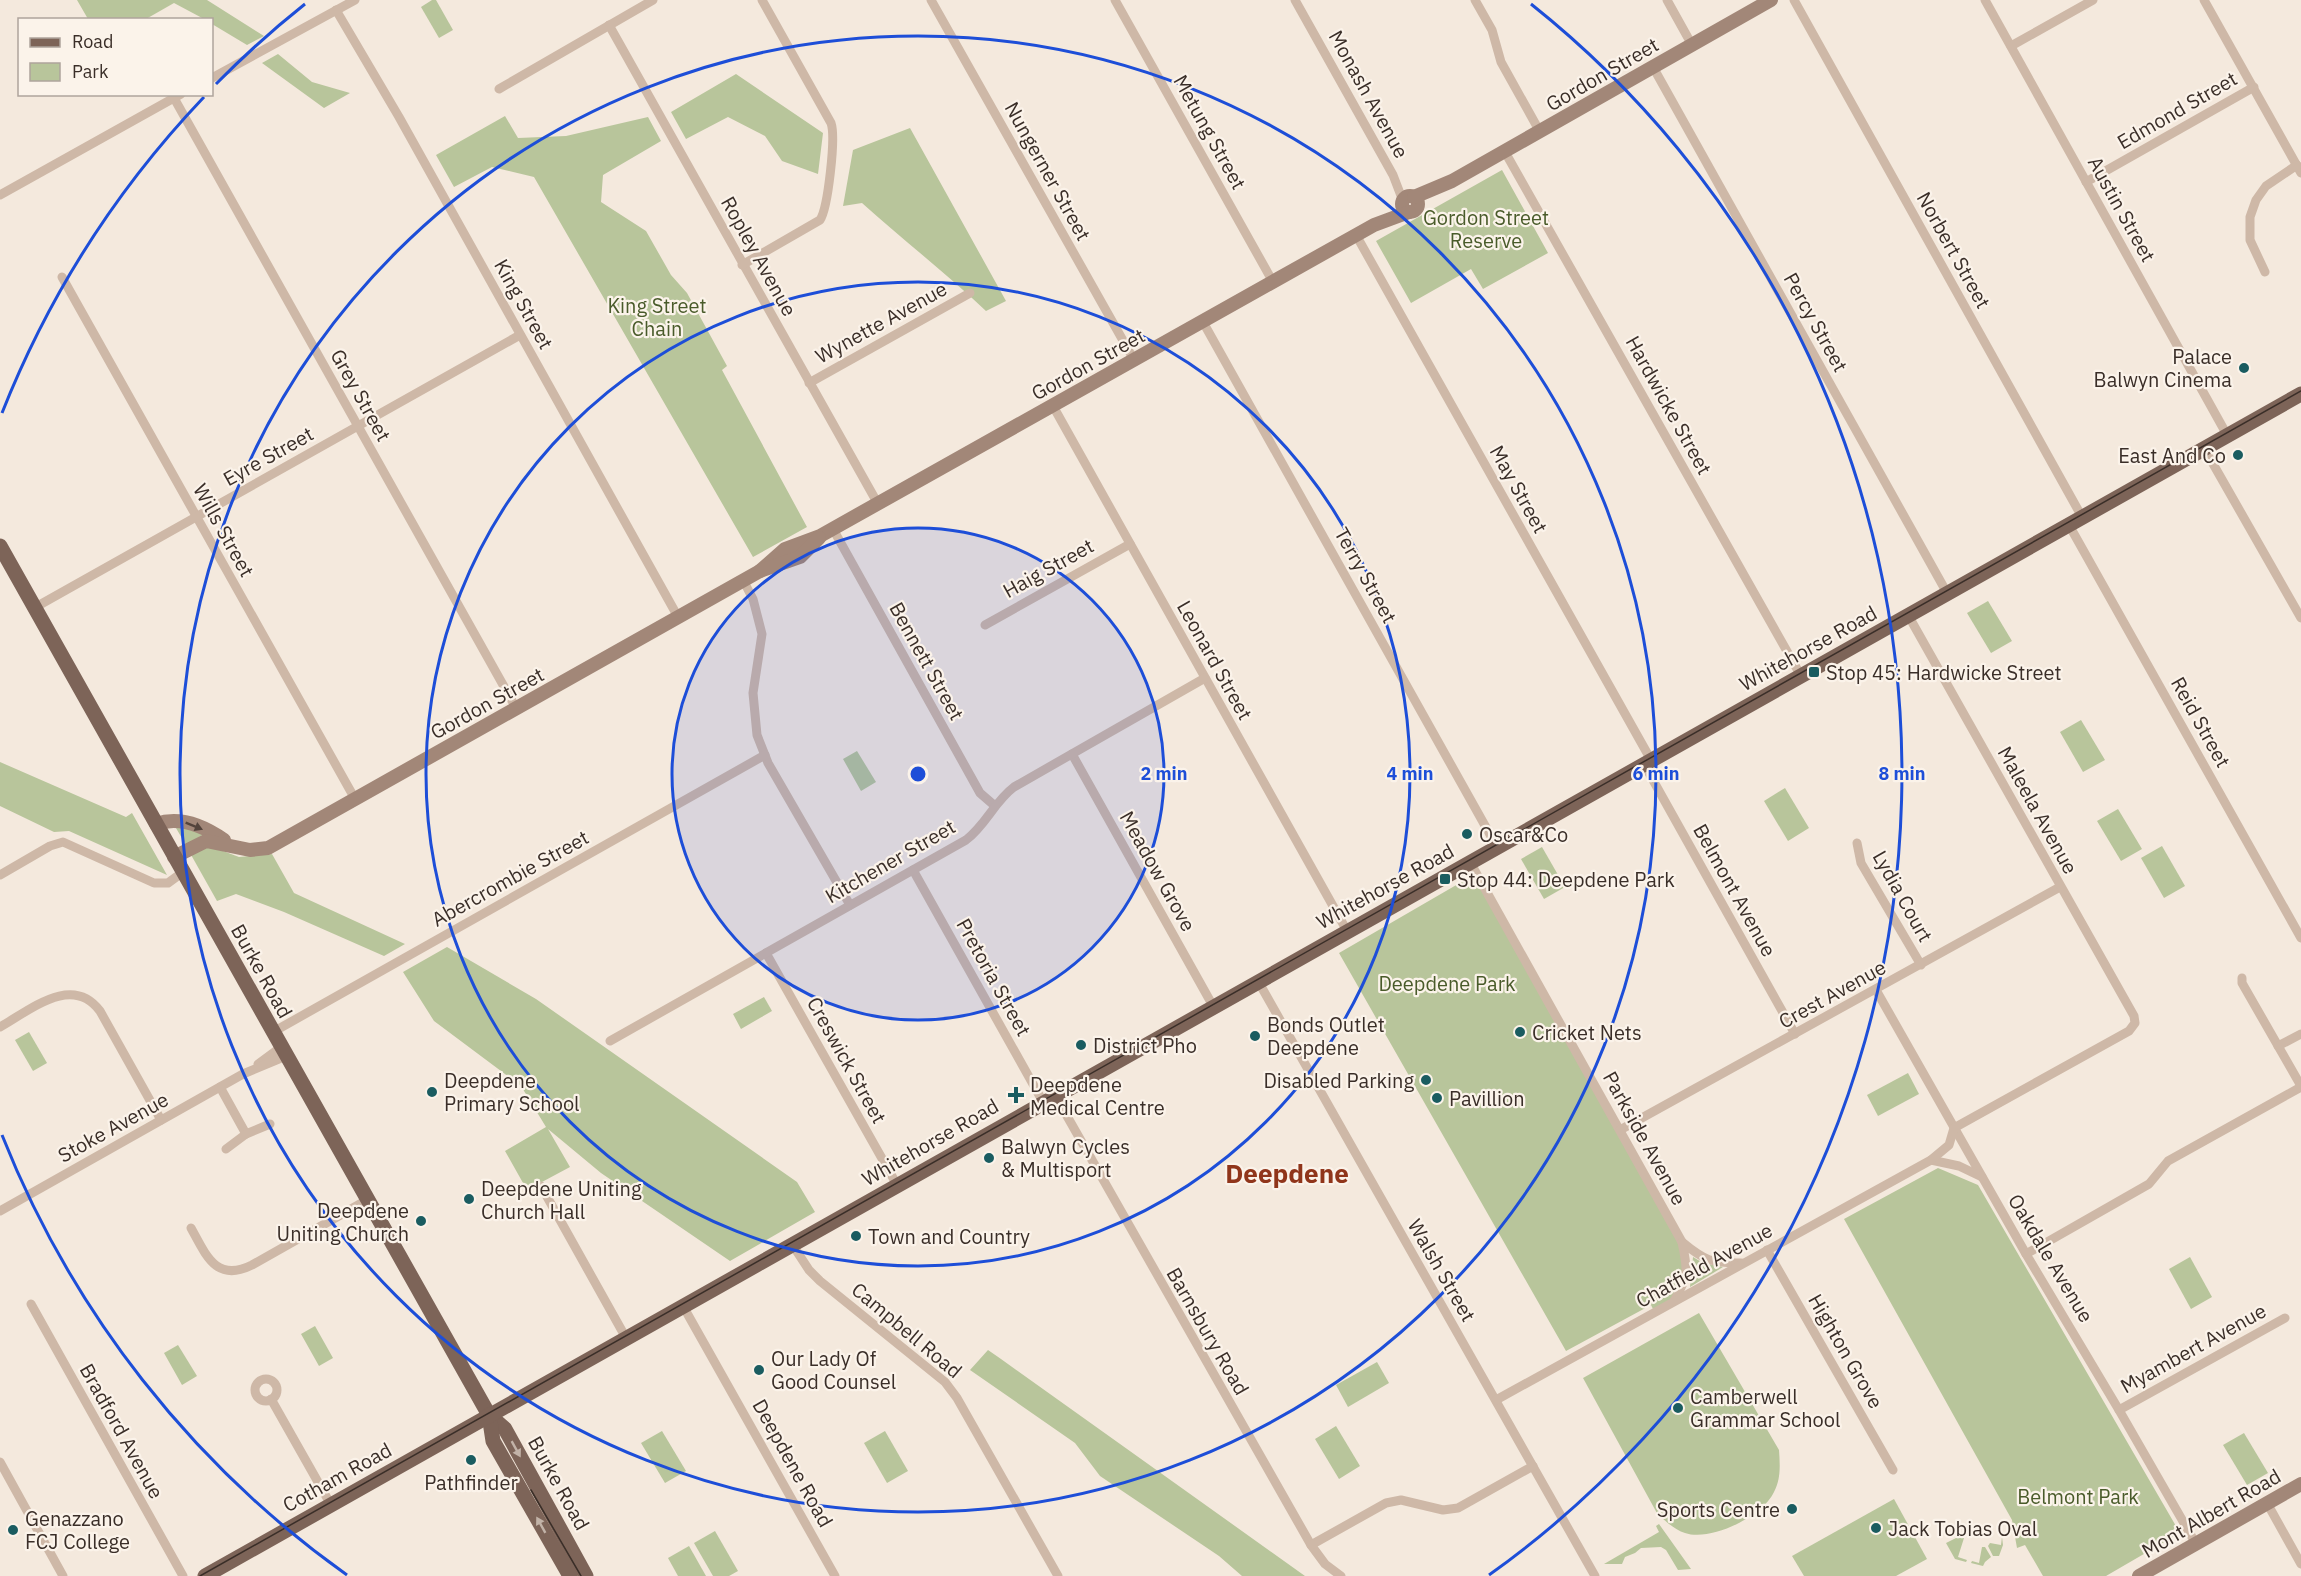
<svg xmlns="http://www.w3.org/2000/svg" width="2301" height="1576" font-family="'IBM Plex Sans',sans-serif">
  <rect width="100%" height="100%" fill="#f4e9dd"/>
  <g fill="#b8c59b">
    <path d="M77 0H207L264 36 247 45 212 24V20L204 19 174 3 146 19H88Z"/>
    <path d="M432 0H436L453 30 439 38 421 7Z"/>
    <path d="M278 54 312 82 350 93 324 108 262 63Z"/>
    <path d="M736 74 823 133 818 174 782 161 765 136 728 117 686 139 671 112Z"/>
    <path d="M505 116 518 138 566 136 648 117 661 141 603 175 601 202 646 231 671 275 687 293 727 366 722 370 807 527 753 557 534 177 492 167 454 187 436 155Z"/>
    <path d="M910 128 1006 301 986 311C946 273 903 240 862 203L843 206 853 150Z"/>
    <path d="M1502 170 1548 253 1483 289 1471 269 1411 303 1376 241Z"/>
    <path d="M1988 601 2012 641 1991 653 1967 613Z"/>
    <path d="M2081 720 2105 760 2083 772 2060 732Z"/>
    <path d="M857 751 876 782 861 791 843 759Z"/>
    <path d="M0 762 126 817 132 813 167 875 69 831 54 832 0 806Z"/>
    <path d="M1785 788 1809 828 1788 841 1764 801Z"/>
    <path d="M2118 809 2142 849 2121 861 2097 821Z"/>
    <path d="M173 823 206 833 186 845Z"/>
    <path d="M207 845 239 857 272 854 294 893 405 944 384 956 284 912 236 894 217 901 190 853Z"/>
    <path d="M2162 846 2185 886 2164 898 2141 858Z"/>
    <path d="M1542 847 1565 887 1544 899 1521 859Z"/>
    <path d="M1477 873 1682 1242 1687 1266 1673 1303 1655 1313 1651 1305 1566 1351 1339 953Z"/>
    <path d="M447 947 536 999 797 1182 815 1212 730 1261 601 1173 548 1129 570 1167 527 1190 505 1151 546 1127 521 1086 434 1021 403 972Z"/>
    <path d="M764 997 772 1011 741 1029 733 1014Z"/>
    <path d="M29 1032 47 1063 33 1071 15 1040Z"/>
    <path d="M1908 1073 1919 1094 1878 1116 1867 1095Z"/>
    <path d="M1938 1168 1978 1185 2180 1533 2106 1576H2043L2025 1545 2017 1548 2012 1520 1844 1219Z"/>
    <path d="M1693 1257 1703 1263 1723 1267 1690 1287Z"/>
    <path d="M2190 1257 2212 1297 2191 1309 2169 1269Z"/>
    <path d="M1699 1313 1779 1450C1780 1465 1781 1479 1774 1492 1763 1516 1711 1542 1685 1533 1675 1530 1667 1522 1658 1515L1583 1378Z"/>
    <path d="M315 1326 333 1358 319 1366 301 1334Z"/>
    <path d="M178 1345 197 1376 182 1385 164 1353Z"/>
    <path d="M988 1350 1001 1359 1305 1576H1242L1219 1556 1100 1476 1075 1443 970 1370Z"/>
    <path d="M1377 1362 1389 1383 1348 1407 1336 1385Z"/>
    <path d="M1336 1426 1360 1466 1339 1479 1315 1439Z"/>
    <path d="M662 1431 686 1471 665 1483 641 1443Z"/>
    <path d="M885 1431 908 1471 887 1483 864 1443Z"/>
    <path d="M2244 1433 2268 1473 2247 1485 2223 1445Z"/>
    <path d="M1894 1499 1927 1559 1896 1576H1804L1792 1556Z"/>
    <path d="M1659 1524 1691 1569 1678 1570 1666 1550 1661 1547 1641 1548 1635 1553 1625 1557 1622 1564H1604L1659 1532 1656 1526Z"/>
    <path d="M715 1531 738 1571 729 1576H713L694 1543Z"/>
    <path d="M1960 1536 1964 1538 1958 1557 1967 1560 1966 1562 1955 1559 1946 1543Z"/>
    <path d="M2002 1537 2003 1545 1999 1556H1993L1988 1546 1990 1543 2001 1545Z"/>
    <path d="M689 1546 706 1576H678L668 1558Z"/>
    <path d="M1982 1547H1985L1991 1557 1985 1562 1983 1566 1971 1563 1972 1561 1979 1563Z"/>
  </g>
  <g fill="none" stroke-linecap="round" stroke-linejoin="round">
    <g stroke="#ceb8a7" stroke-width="9">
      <path d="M931 0 1134 360"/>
      <path d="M1115 0 1273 282"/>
      <path d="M1295 0 1393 175 1403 201"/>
      <path d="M1475 0 1492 30 1501 62 1540 132"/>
      <path d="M1667 0 1692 45"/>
      <path d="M1794 0 2082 517"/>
      <path d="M1985 0 2227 435"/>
      <path d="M2204 0 2301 173"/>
      <path d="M336 10 399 117 678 617"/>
      <path d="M609 25 878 504"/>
      <path d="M2011 46 2093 0"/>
      <path d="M1653 67 1947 593"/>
      <path d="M212 78 355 0"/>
      <path d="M499 89 653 0"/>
      <path d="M174 98 516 708"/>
      <path d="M1505 152 1801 676"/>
      <path d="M2086 182 2254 87"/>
      <path d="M0 195 181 94"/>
      <path d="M1356 235 1651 760"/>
      <path d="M742 265 820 220C828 208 836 137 831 123L762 0"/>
      <path d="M2265 272 2250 240V217L2256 200 2266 186 2297 165"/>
      <path d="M62 277 355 799"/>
      <path d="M1203 322 1497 847"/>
      <path d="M809 383 970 293"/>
      <path d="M1053 406 1347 931"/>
      <path d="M2204 448 2301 618"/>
      <path d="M2069 525 2301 938"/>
      <path d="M833 529 980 793 995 806"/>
      <path d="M743 580 753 599 762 634 753 693 757 735 768 763 850 905"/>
      <path d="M34 608 520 335"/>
      <path d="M985 625 1130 544"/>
      <path d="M1072 754 1213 1006"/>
      <path d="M1644 764 1795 1034"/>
      <path d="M1857 843 1861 863 1921 965"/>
      <path d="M1470 862 1682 1242"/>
      <path d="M913 870 1043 1102"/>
      <path d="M0 875 50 846 63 842 154 883H168L183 872"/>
      <path d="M766 953 897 1185"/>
      <path d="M2242 978V983L2301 1086"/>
      <path d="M1258 981 1595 1576"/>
      <path d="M1876 990 2026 1254 2119 1410 2196 1544"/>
      <path d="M0 1027C29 1011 72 973 100 1011L161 1120"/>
      <path d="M273 1032 765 755"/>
      <path d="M610 1041 966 840C986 825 994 802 1014 787L1205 678"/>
      <path d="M2278 1046 2301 1034"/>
      <path d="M258 1064 281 1047"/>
      <path d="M220 1087 246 1134"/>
      <path d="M1055 1095 1311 1545 1325 1564 1341 1576"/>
      <path d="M1620 1130 2060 887"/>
      <path d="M226 1149 246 1134 270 1124"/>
      <path d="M1931 1160 1959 1166 1982 1177"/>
      <path d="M541 1186 626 1338"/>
      <path d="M0 1211 243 1074 286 1056"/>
      <path d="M191 1228C206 1255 216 1283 252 1265L367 1200"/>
      <path d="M792 1244 809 1270 820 1281 945 1382 957 1398 1058 1576"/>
      <path d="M1767 1250 1893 1470"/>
      <path d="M2026 1254 2149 1184 2168 1161 2301 1087"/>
      <path d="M1674 1301C1689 1276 1688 1270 1682 1242 1705 1261 1711 1263 1741 1263"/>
      <path d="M31 1304 183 1576"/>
      <path d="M683 1306 835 1576"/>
      <circle cx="266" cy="1390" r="11"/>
      <path d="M271 1399 331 1505"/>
      <path d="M1496 1400 1931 1160 1949 1145 1954 1128 2129 1031 2135 1023 2134 1016 1908 615"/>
      <path d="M2119 1410 2285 1318"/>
      <path d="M0 1462 63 1576"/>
      <path d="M2267 1503 2301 1564"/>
      <path d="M1311 1545 1386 1503 1401 1500 1443 1510 1458 1508 1533 1466"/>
    </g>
    <g stroke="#a28778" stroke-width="14">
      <circle cx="1410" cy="204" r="8"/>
      <path d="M1414 197 1452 181 1771 0"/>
      <path d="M760 571 785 549 820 536 1374 225 1409 212"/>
      <path d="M156 824C179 816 204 826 224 840"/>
      <path d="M174 857 206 841 250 850 268 848 760 571 800 557 819 538"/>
      <path d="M2139 1576 2301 1484"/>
    </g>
    <g stroke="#7d6458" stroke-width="15">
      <path d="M0 546 489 1415 505 1429 586 1576"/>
      <path d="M489 1415 493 1441 570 1576"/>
      <path d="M205 1576 2301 394"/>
    </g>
    <g stroke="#3a2e28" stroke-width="1.5">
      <path d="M531 1490 581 1576"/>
      <path d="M200 1576 2301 391"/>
    </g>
  </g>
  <defs><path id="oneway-solid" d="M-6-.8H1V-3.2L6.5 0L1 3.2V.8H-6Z" transform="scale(1.5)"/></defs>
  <use fill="#54443c" href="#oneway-solid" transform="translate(194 826) rotate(22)"/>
  <g fill="#c2b3a8">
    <use href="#oneway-solid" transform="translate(516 1449) rotate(61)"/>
    <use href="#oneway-solid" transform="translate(541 1525) rotate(-119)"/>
  </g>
  <circle cx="918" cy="774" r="246" fill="#1d4ed8" fill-opacity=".12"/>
  <g fill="none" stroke="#1d4ed8" stroke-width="3">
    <circle cx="918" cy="774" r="246"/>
    <circle cx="918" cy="774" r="492"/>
    <circle cx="918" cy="774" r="738"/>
    <path d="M347 1575A984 984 0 0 1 2 1135M2 413A984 984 0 0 1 204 97M216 84A984 984 0 0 1 305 4M1531 4A984 984 0 0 1 1489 1575"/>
  </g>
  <g fill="#1a5c60" stroke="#fbf3ea" stroke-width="2">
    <circle cx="2244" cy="368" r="6"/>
    <circle cx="2238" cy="455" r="6"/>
    <rect x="1808" y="666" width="12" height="12" rx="3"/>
    <circle cx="1467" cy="834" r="6"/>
    <rect x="1439" y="873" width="12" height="12" rx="3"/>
    <circle cx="1520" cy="1032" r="6"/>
    <circle cx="1255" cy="1036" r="6"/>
    <circle cx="1081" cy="1045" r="6"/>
    <circle cx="1426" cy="1080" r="6"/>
    <circle cx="432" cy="1092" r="6"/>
    <path d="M1013 1086h6v6h6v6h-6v6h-6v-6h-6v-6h6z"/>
    <circle cx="1437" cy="1098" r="6"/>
    <circle cx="989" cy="1158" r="6"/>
    <circle cx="469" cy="1199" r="6"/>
    <circle cx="421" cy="1221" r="6"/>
    <circle cx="856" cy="1236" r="6"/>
    <circle cx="759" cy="1370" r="6"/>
    <circle cx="1678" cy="1408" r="6"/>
    <circle cx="471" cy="1460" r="6"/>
    <circle cx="1792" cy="1509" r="6"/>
    <circle cx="1876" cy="1528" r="6"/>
    <circle cx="13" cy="1530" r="6"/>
  </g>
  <g text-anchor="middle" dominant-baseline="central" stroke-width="4.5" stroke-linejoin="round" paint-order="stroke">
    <g font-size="20" fill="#3a2e28" stroke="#fbf3ea">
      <text transform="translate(1602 74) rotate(-30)">Gordon Street</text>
      <text transform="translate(1369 94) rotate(61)">Monash Avenue</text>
      <text transform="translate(2177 110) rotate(-30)">Edmond Street</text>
      <text transform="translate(1210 132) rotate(61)">Metung Street</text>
      <text transform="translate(1048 171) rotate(61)">Nungerner Street</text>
      <text transform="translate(2122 209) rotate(61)">Austin Street</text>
      <text transform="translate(1954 250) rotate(61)">Norbert Street</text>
      <text transform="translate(759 256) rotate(61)">Ropley Avenue</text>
      <text transform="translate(524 304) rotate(61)">King Street</text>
      <text transform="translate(881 322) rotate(-29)">Wynette Avenue</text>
      <text transform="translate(1816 322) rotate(61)">Percy Street</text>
      <text transform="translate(1088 364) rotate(-29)">Gordon Street</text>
      <text transform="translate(361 395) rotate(61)">Grey Street</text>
      <text transform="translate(1669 405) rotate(61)">Hardwicke Street</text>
      <text transform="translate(268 456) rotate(-29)">Eyre Street</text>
      <text transform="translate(1519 489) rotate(61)">May Street</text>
      <text transform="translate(224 530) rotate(61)">Wills Street</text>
      <text transform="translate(1048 568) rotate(-29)">Haig Street</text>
      <text transform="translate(1366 575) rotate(61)">Terry Street</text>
      <text transform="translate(1808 648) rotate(-29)">Whitehorse Road</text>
      <text transform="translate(1215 660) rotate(61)">Leonard Street</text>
      <text transform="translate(927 661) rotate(61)">Bennett Street</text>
      <text transform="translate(487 703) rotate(-29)">Gordon Street</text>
      <text transform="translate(2201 722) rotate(61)">Reid Street</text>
      <text transform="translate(2038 810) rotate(61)">Maleela Avenue</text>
      <text transform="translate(890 861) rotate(-30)">Kitchener Street</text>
      <text transform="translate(1158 871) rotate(61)">Meadow Grove</text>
      <text transform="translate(510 878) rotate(-29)">Abercrombie Street</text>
      <text transform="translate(1385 886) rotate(-29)">Whitehorse Road</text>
      <text transform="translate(1735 890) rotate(61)">Belmont Avenue</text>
      <text transform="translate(1903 896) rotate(61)">Lydia Court</text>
      <text transform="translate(262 971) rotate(61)">Burke Road</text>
      <text transform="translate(994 977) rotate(61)">Pretoria Street</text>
      <text transform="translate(1832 994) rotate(-29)">Crest Avenue</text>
      <text transform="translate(847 1060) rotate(61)">Creswick Street</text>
      <text transform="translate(113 1127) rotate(-29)">Stoke Avenue</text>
      <text transform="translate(1645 1138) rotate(61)">Parkside Avenue</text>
      <text transform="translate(930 1142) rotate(-30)">Whitehorse Road</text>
      <text transform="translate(2051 1258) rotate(59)">Oakdale Avenue</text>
      <text transform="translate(1704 1265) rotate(-29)">Chatfield Avenue</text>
      <text transform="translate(1442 1270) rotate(60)">Walsh Street</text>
      <text transform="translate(907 1330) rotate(40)">Campbell Road</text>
      <text transform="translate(1208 1331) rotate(60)">Barnsbury Road</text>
      <text transform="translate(2193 1348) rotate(-29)">Myambert Avenue</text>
      <text transform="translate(1846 1351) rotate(60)">Highton Grove</text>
      <text transform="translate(122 1431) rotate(61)">Bradford Avenue</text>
      <text transform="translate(793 1463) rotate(61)">Deepdene Road</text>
      <text transform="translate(337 1477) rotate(-29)">Cotham Road</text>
      <text transform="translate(559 1483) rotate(61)">Burke Road</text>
      <text transform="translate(2211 1513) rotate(-30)">Mont Albert Road</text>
    </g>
    <g font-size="20" fill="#495b2a" stroke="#fbf3ea">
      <text x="1486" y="217">Gordon Street<tspan x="1486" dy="23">Reserve</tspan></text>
      <text x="657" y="305">King Street<tspan x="657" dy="23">Chain</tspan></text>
      <text x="1447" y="983">Deepdene Park</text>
      <text x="2078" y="1496">Belmont Park</text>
    </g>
    <g font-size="20" fill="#3a2e28" stroke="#fbf3ea" text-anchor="start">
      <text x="2232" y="356" text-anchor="end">Palace<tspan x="2232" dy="23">Balwyn Cinema</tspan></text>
      <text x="2226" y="455" text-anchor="end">East And Co</text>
      <text x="1826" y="672">Stop 45: Hardwicke Street</text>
      <text x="1479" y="834">Oscar&amp;Co</text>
      <text x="1457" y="879">Stop 44: Deepdene Park</text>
      <text x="1267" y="1024">Bonds Outlet<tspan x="1267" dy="23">Deepdene</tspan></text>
      <text x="1532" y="1032">Cricket Nets</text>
      <text x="1093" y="1045">District Pho</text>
      <text x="444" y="1080">Deepdene<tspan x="444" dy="23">Primary School</tspan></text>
      <text x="1414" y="1080" text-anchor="end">Disabled Parking</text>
      <text x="1030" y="1084">Deepdene<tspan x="1030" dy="23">Medical Centre</tspan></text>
      <text x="1449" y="1098">Pavillion</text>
      <text x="1001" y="1146">Balwyn Cycles<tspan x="1001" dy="23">&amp; Multisport</tspan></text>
      <text x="481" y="1188">Deepdene Uniting<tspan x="481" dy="23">Church Hall</tspan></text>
      <text x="409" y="1210" text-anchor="end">Deepdene<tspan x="409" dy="23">Uniting Church</tspan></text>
      <text x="868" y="1236">Town and Country</text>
      <text x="771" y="1358">Our Lady Of<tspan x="771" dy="23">Good Counsel</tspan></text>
      <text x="1690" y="1396">Camberwell<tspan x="1690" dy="23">Grammar School</tspan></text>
      <text x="471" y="1482" text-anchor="middle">Pathfinder</text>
      <text x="1780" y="1509" text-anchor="end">Sports Centre</text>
      <text x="25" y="1518">Genazzano<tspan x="25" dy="23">FCJ College</tspan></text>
      <text x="1888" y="1528">Jack Tobias Oval</text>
    </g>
    <g font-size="26" font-weight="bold" fill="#90351a" stroke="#fbf3ea">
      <text x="1287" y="1173">Deepdene</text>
    </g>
  </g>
  <circle cx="918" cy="774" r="9" fill="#1d4ed8" stroke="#fbf3ea" stroke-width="3"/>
  <g font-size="18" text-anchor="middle" font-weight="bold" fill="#1d4ed8" stroke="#fbf3ea" stroke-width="4.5" stroke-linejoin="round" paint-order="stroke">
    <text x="1164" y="780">2 min</text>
    <text x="1410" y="780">4 min</text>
    <text x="1656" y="780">6 min</text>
    <text x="1902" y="780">8 min</text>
  </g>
  <rect x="18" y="18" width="195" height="78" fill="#fbf3ea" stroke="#aea49c" stroke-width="1.5"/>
  <rect x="30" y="38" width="30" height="9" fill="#7d6458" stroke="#aea49c" stroke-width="1.5"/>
  <text x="72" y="48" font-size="18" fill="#3a2e28">Road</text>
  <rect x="30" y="63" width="30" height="18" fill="#b8c59b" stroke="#aea49c" stroke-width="1.5"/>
  <text x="72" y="78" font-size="18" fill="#3a2e28">Park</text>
</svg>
